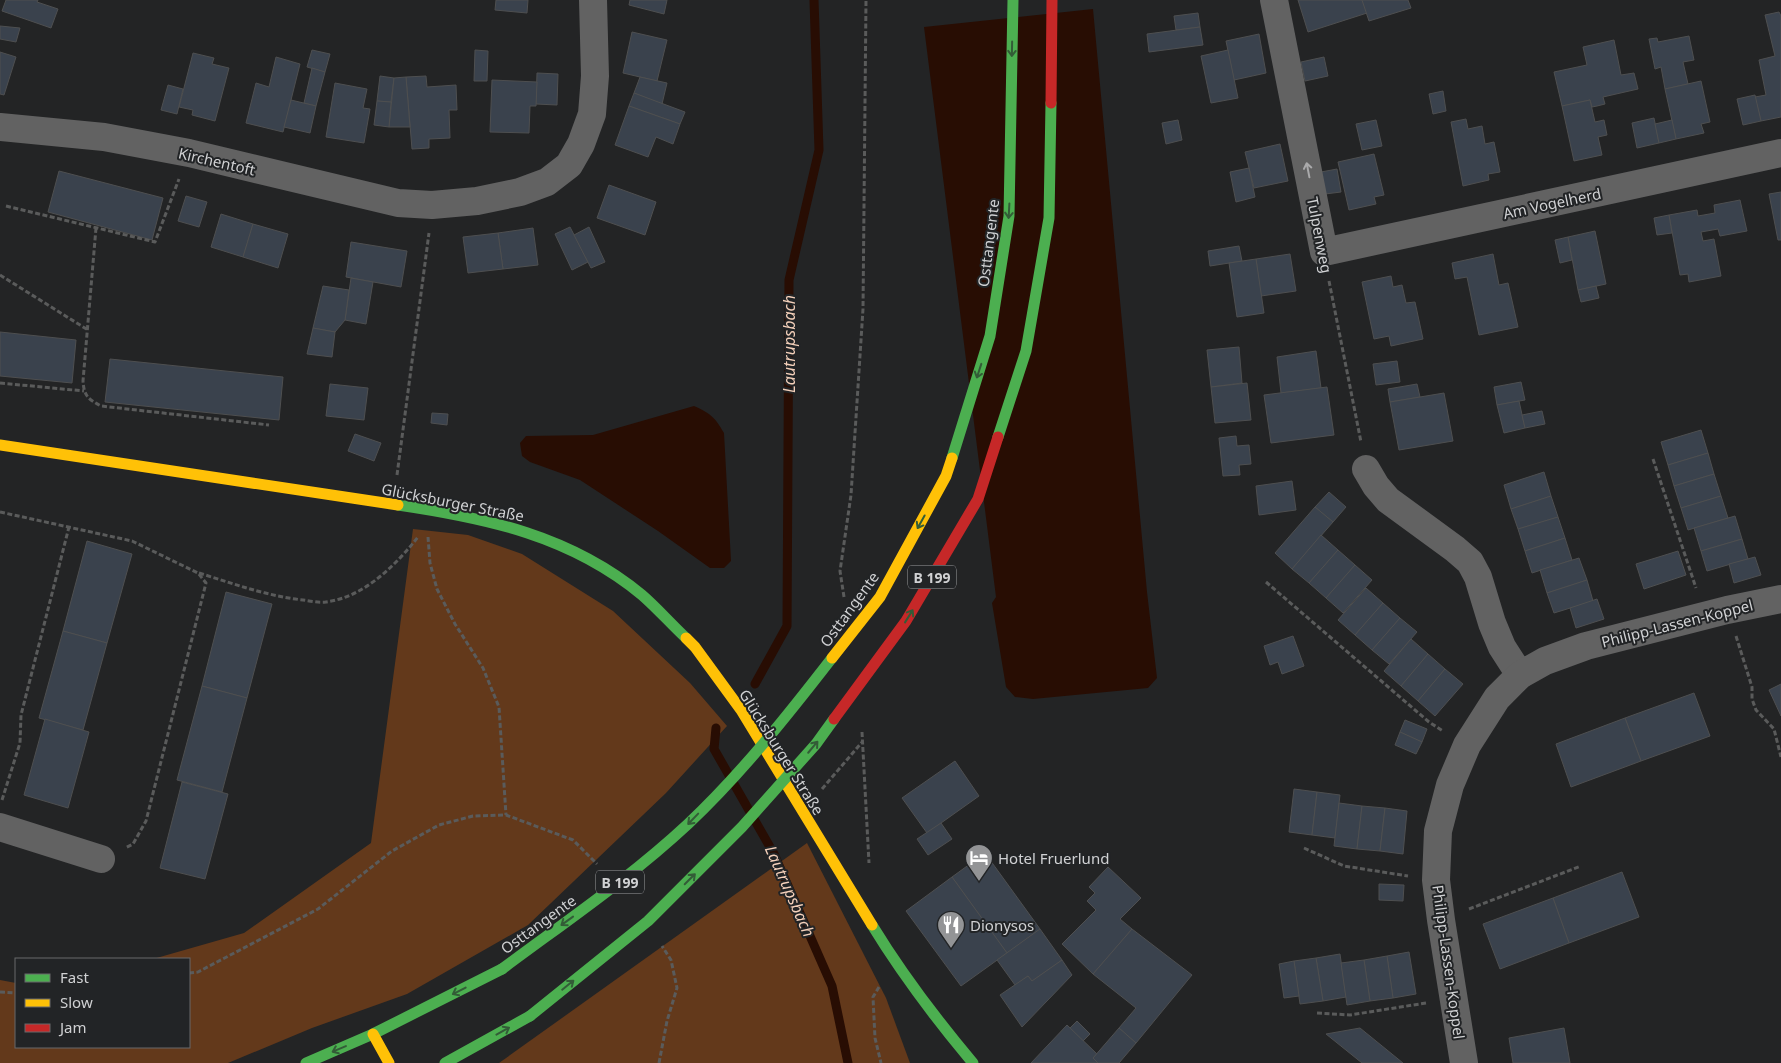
<svg xmlns="http://www.w3.org/2000/svg" width="1781" height="1063" font-family="'Noto Sans',sans-serif">
  <rect width="100%" height="100%" fill="#232425"/>
  <g fill="#63391b">
    <path d="M413 529 468 535 522 554 613 611 690 683 727 726 666 793 528 925 407 994 312 1028 228 1063H0V980L16 983V1047H189V959H153L244 933 371 843Z"/>
    <path d="M807 843 886 998 910 1063H499Z"/>
  </g>
  <g fill="#280d03">
    <path d="M1093 9 1147 592 1157 678 1148 688 1033 699 1015 697 1006 687 992 603 996 597 924 27Z"/>
    <path d="M694 406C710 413 715 417 724 433L731 561 724 568H710L658 531 580 480 530 462 522 456 520 443 526 436 593 435Z"/>
  </g>
  <g fill="none" stroke-linecap="round" stroke-linejoin="round">
    <g stroke="#280d03" stroke-width="9">
      <path d="M755 684 787 626 789 280 819 150 814 0"/>
      <path d="M716 728 714 749 774 854 832 986 848 1063"/>
    </g>
  </g>
  <g fill="#3a424d" stroke="#4e4f50">
    <path d="M6 0H38L37 2 58 9 51 28 2 11Z"/>
    <path d="M496 0H528L527 13 495 10Z"/>
    <path d="M630 0H667L664 14 629 5Z"/>
    <path d="M1298 0H1362L1367 13 1308 32Z"/>
    <path d="M1362 0H1408L1411 8 1369 21Z"/>
    <path d="M1779 12 1781 16V117L1761 121 1755 97 1766 95 1759 60 1775 56 1765 15Z"/>
    <path d="M1198 13 1200 27 1176 30 1174 16Z"/>
    <path d="M0 26 20 28 16 42 0 39Z"/>
    <path d="M1200 27 1203 45 1149 52 1147 34Z"/>
    <path d="M632 32 667 40 657 81 623 73Z"/>
    <path d="M1259 34 1266 73 1234 80 1226 41Z"/>
    <path d="M1689 36 1694 60 1683 62 1688 84 1665 89 1661 67 1655 69 1649 39 1657 38 1658 42Z"/>
    <path d="M1614 40 1621 75 1634 73 1638 89 1603 97 1605 104 1597 106 1592 107 1590 100 1562 106 1554 72 1587 65 1583 47Z"/>
    <path d="M312 50 330 54 325 72 307 67Z"/>
    <path d="M475 50 488 51 487 81H474Z"/>
    <path d="M1228 50 1238 98 1211 103 1201 56Z"/>
    <path d="M0 52 16 57 4 95 0 94Z"/>
    <path d="M193 53 214 58 212 64 229 68 215 121 192 115 193 110 179 107Z"/>
    <path d="M276 57 300 64 283 132 246 123 256 83 269 87Z"/>
    <path d="M1324 57 1328 76 1305 81 1301 62Z"/>
    <path d="M312 68 325 72 316 106 304 103Z"/>
    <path d="M537 73 558 74 557 105 536 104Z"/>
    <path d="M380 76 394 78 391 102 377 101Z"/>
    <path d="M426 76 427 87 456 85 457 110H449L450 138 429 139V148L412 149 406 77Z"/>
    <path d="M406 77 410 127H389L394 78Z"/>
    <path d="M640 77 667 83 662 104 634 93Z"/>
    <path d="M492 80 537 82 536 106H530L529 133 490 132Z"/>
    <path d="M1701 81 1710 122 1701 124 1704 133 1676 139 1665 89Z"/>
    <path d="M335 83 367 89 363 108 370 109 364 143 326 137Z"/>
    <path d="M168 85 183 89 177 114 161 110Z"/>
    <path d="M1443 91 1446 111 1433 114 1429 94Z"/>
    <path d="M634 93 685 112 680 124 629 106Z"/>
    <path d="M1755 95 1761 121 1743 125 1737 99Z"/>
    <path d="M291 100 316 106 310 133 284 127Z"/>
    <path d="M1590 100 1595 122 1604 120 1607 135 1598 137 1602 155 1574 161 1562 106Z"/>
    <path d="M377 101 391 102 389 127 374 125Z"/>
    <path d="M629 106 680 124 673 144 656 137 648 157 615 145Z"/>
    <path d="M1654 118 1659 143 1637 148 1632 123Z"/>
    <path d="M1466 119 1468 129 1482 126 1485 144 1494 142 1500 172 1488 174 1489 180 1463 186 1451 122Z"/>
    <path d="M1178 120 1182 140 1166 144 1162 123Z"/>
    <path d="M1376 120 1382 146 1362 150 1356 124Z"/>
    <path d="M1672 120 1676 139 1659 143 1655 124Z"/>
    <path d="M1280 144 1288 181 1254 188 1245 152Z"/>
    <path d="M1374 154 1384 195 1374 197 1376 204 1349 210 1338 162Z"/>
    <path d="M1249 168 1255 197 1236 202 1230 172Z"/>
    <path d="M1337 169 1341 192 1325 194 1321 172Z"/>
    <path d="M59 171 163 198 152 240 48 212Z"/>
    <path d="M609 185 656 202 645 235 597 218Z"/>
    <path d="M1781 192V240H1778L1769 194Z"/>
    <path d="M186 196 207 202 199 227 178 221Z"/>
    <path d="M1740 200 1747 231 1720 236 1718 229 1701 232 1703 241 1714 239 1721 276 1689 282 1688 274 1680 275 1669 215 1697 210 1698 216 1715 213 1714 205Z"/>
    <path d="M221 214 253 224 243 257 211 247Z"/>
    <path d="M1669 215 1672 233 1657 235 1654 218Z"/>
    <path d="M253 224 288 234 278 268 243 257Z"/>
    <path d="M570 227 588 262 572 270 555 234Z"/>
    <path d="M589 227 605 262 591 268 574 235Z"/>
    <path d="M533 228 538 265 503 269 498 233Z"/>
    <path d="M1595 231 1606 284 1578 290 1568 237Z"/>
    <path d="M498 233 503 269 468 273 463 237Z"/>
    <path d="M1568 237 1572 260 1560 263 1555 240Z"/>
    <path d="M351 242 407 251 401 287 346 277Z"/>
    <path d="M1239 246 1242 261 1210 266 1208 251Z"/>
    <path d="M1290 254 1296 291 1261 296 1256 259Z"/>
    <path d="M1493 254 1499 285 1508 283 1518 327 1479 335 1467 277 1455 279 1452 263Z"/>
    <path d="M1256 259 1264 313 1237 317 1229 263Z"/>
    <path d="M1391 276 1393 287 1402 285 1406 303 1415 302 1423 339 1391 346 1389 336 1374 339 1362 282Z"/>
    <path d="M351 278 373 282 366 324 345 320Z"/>
    <path d="M323 286 349 290 345 320 335 332 313 328Z"/>
    <path d="M1596 286 1599 298 1581 302 1578 290Z"/>
    <path d="M313 328 335 332 332 357 307 354Z"/>
    <path d="M0 332 76 340 72 383 0 376Z"/>
    <path d="M1239 347 1242 383 1211 387 1207 350Z"/>
    <path d="M1316 351 1321 388 1281 393 1277 357Z"/>
    <path d="M110 359 283 377 279 420 105 402Z"/>
    <path d="M1397 361 1400 382 1376 385 1373 364Z"/>
    <path d="M1521 382 1525 400 1497 405 1494 387Z"/>
    <path d="M1247 383 1251 420 1215 423 1211 387Z"/>
    <path d="M330 384 368 388 364 420 326 416Z"/>
    <path d="M1417 384 1420 397 1390 402 1388 389Z"/>
    <path d="M1327 387 1334 435 1271 443 1264 395Z"/>
    <path d="M1444 393 1453 441 1399 450 1390 402Z"/>
    <path d="M1519 401 1525 428 1504 433 1497 405Z"/>
    <path d="M1542 411 1545 424 1525 428 1522 415Z"/>
    <path d="M432 413 448 414 447 425 431 423Z"/>
    <path d="M1701 430 1708 453 1668 465 1661 442Z"/>
    <path d="M355 434 381 443 374 461 348 451Z"/>
    <path d="M1236 436 1237 446 1249 445 1251 464 1239 465 1240 475 1223 476 1219 438Z"/>
    <path d="M1708 453 1714 474 1674 486 1668 465Z"/>
    <path d="M1544 472 1551 496 1511 509 1504 485Z"/>
    <path d="M1714 474 1721 496 1681 508 1674 486Z"/>
    <path d="M1292 481 1296 510 1259 515 1256 486Z"/>
    <path d="M1329 492 1346 507 1333 522 1315 507Z"/>
    <path d="M1551 496 1558 517 1518 529 1511 509Z"/>
    <path d="M1721 496 1728 518 1688 530 1681 508Z"/>
    <path d="M1315 507 1333 522 1292 569 1275 553Z"/>
    <path d="M1735 516 1742 539 1701 551 1694 528Z"/>
    <path d="M1558 517 1565 538 1525 551 1518 529Z"/>
    <path d="M1321 535 1338 550 1309 583 1292 569Z"/>
    <path d="M1565 538 1572 560 1532 573 1525 551Z"/>
    <path d="M1742 539 1748 559 1707 571 1701 551Z"/>
    <path d="M87 541 132 554 107 643 63 631Z"/>
    <path d="M1338 550 1355 565 1326 598 1309 583Z"/>
    <path d="M1678 551 1686 575 1644 589 1636 564Z"/>
    <path d="M1755 557 1761 575 1734 583 1729 564Z"/>
    <path d="M1579 558 1587 580 1547 593 1540 570Z"/>
    <path d="M1355 565 1372 580 1343 613 1326 598Z"/>
    <path d="M1587 580 1593 601 1554 613 1547 593Z"/>
    <path d="M1366 588 1383 603 1355 635 1338 620Z"/>
    <path d="M226 592 272 604 247 698 202 686Z"/>
    <path d="M1597 599 1604 619 1576 628 1570 608Z"/>
    <path d="M1383 603 1400 618 1372 650 1355 635Z"/>
    <path d="M1400 618 1417 632 1389 664 1372 650Z"/>
    <path d="M63 631 107 643 83 730 39 718Z"/>
    <path d="M1293 636 1304 666 1282 674 1278 662 1270 665 1264 646Z"/>
    <path d="M1411 639 1428 654 1401 686 1384 671Z"/>
    <path d="M1428 654 1445 669 1418 701 1401 686Z"/>
    <path d="M1445 669 1463 684 1435 716 1418 701Z"/>
    <path d="M1781 684V716L1769 690Z"/>
    <path d="M202 686 247 698 222 792 177 780Z"/>
    <path d="M1694 693 1710 736 1641 761 1625 718Z"/>
    <path d="M1625 718 1641 761 1571 787 1556 744Z"/>
    <path d="M45 719 89 732 68 808 24 795Z"/>
    <path d="M1405 720 1427 729 1422 742 1400 732Z"/>
    <path d="M1400 732 1422 742 1416 754 1395 745Z"/>
    <path d="M955 761 979 796 927 833 902 798Z"/>
    <path d="M182 782 228 794 205 879 160 868Z"/>
    <path d="M1294 789 1317 792 1312 835 1289 832Z"/>
    <path d="M1317 792 1340 795 1335 838 1312 835Z"/>
    <path d="M1339 803 1362 806 1357 849 1334 846Z"/>
    <path d="M1362 806 1385 808 1380 851 1357 849Z"/>
    <path d="M1385 808 1407 811 1403 854 1380 851Z"/>
    <path d="M941 823 952 839 928 855 917 839Z"/>
    <path d="M985 853 1040 929 1007 953 952 877Z"/>
    <path d="M1108 867 1141 898 1120 919 1132 929 1093 974 1062 944 1096 910 1087 901 1095 893 1089 887Z"/>
    <path d="M1622 872 1639 917 1569 943 1553 898Z"/>
    <path d="M952 877 1007 953 961 986 906 911Z"/>
    <path d="M1379 884 1404 885 1403 901 1379 900Z"/>
    <path d="M1553 898 1569 943 1500 969 1483 924Z"/>
    <path d="M1040 929 1062 960 1032 981 1028 976 1015 985 997 960Z"/>
    <path d="M1132 929 1192 975 1136 1043 1119 1028 1136 1008 1093 974Z"/>
    <path d="M1409 952 1416 994 1393 998 1387 956Z"/>
    <path d="M1340 954 1346 997 1323 1001 1316 958Z"/>
    <path d="M1387 956 1393 998 1370 1001 1364 960Z"/>
    <path d="M1316 958 1323 1001 1300 1004 1294 961Z"/>
    <path d="M1062 960 1072 975 1022 1027 1000 995 1028 976 1032 981Z"/>
    <path d="M1364 960 1370 1001 1347 1005 1341 963Z"/>
    <path d="M1294 961 1299 996 1284 998 1279 964Z"/>
    <path d="M1077 1021 1090 1034 1083 1041 1070 1028Z"/>
    <path d="M1067 1025 1097 1054 1093 1058 1098 1063H1031Z"/>
    <path d="M1119 1028 1136 1043 1119 1063H1098L1093 1058Z"/>
    <path d="M1360 1028 1403 1063H1362L1326 1034Z"/>
    <path d="M1564 1028 1570 1063H1513L1509 1038Z"/>
  </g>
  <g fill="none" stroke-linecap="round" stroke-linejoin="round">
    <g stroke="#5a5b5b" stroke-width="3" stroke-dasharray="5 2.5" stroke-linecap="butt">
      <path d="M6 206 155 242 179 179"/>
      <path d="M96 228 83 381C84 396 88 399 101 406L269 425"/>
      <path d="M0 275 88 330"/>
      <path d="M1329 281 1361 442"/>
      <path d="M0 383 84 391"/>
      <path d="M1653 459 1696 588"/>
      <path d="M397 475 429 233"/>
      <path d="M0 512 132 541 198 573 206 583 146 821 133 844 125 848"/>
      <path d="M428 537 430 563 437 589 455 624 483 668 499 707 506 815"/>
      <path d="M199 573C234 584 267 596 303 600 310 601 319 603 326 602 364 597 395 566 418 537"/>
      <path d="M1266 582 1429 722 1443 731"/>
      <path d="M844 597 840 571 851 495 863 309 866 0"/>
      <path d="M1736 636 1752 687V699L1756 710 1774 729 1781 757"/>
      <path d="M862 732 869 863"/>
      <path d="M822 789 863 741"/>
      <path d="M2 800 20 743 21 715 69 527"/>
      <path d="M1304 848 1344 866 1408 876"/>
      <path d="M1469 909 1581 866"/>
      <path d="M189 973 198 972 318 909 392 851 439 825 473 816 506 815 573 840 597 864"/>
      <path d="M879 987 873 997 875 1038 881 1063"/>
      <path d="M0 992 16 993"/>
      <path d="M1317 1013 1350 1015 1426 1003"/>
      <path d="M659 1063 667 1021 677 988 671 960 662 946"/>
    </g>
    <g stroke="#626262" stroke-width="28">
      <path d="M1274 0 1324 252 1781 153"/>
      <path d="M0 127 104 137 189 153 398 203 432 205 477 201 520 192 547 182 569 165 581 144 592 114 595 76 593 0"/>
      <path d="M1366 469 1376 486 1388 500 1455 549 1470 562 1478 577 1492 623 1502 647 1520 675"/>
      <path d="M0 827 101 859"/>
      <path d="M1464 1063 1441 920 1436 880 1438 831 1450 785 1467 745 1497 698 1520 675 1545 661 1586 646 1727 610 1781 599"/>
    </g>
    <g stroke="#4caf50" stroke-width="11">
      <path d="M398 505C487 518 571 536 642 595 657 608 671 624 686 638"/>
      <path d="M872 925C902 974 936 1019 973 1063"/>
      <path d="M306 1063 373 1034 502 969"/>
      <path d="M445 1063 530 1016"/>
    </g>
    <g stroke="#ffc107" stroke-width="11">
      <path d="M0 445 398 505"/>
      <path d="M686 638 695 647 741 710 872 925"/>
      <path d="M373 1034 389 1063"/>
    </g>
    <g stroke="#4caf50" stroke-width="11">
      <path d="M998 437 1026 351 1049 218 1051 103"/>
      <path d="M952 458 990 336 1009 216 1013 0"/>
      <path d="M502 969C565 922 630 878 688 824 741 774 787 716 832 658"/>
      <path d="M530 1016 648 921 742 827 816 744 834 719"/>
    </g>
    <path stroke="#ffc107" stroke-width="11" d="M832 658 880 597 946 476 952 458"/>
    <g stroke="#c62828" stroke-width="11">
      <path d="M1051 103 1052 0"/>
      <path d="M834 719 906 621 978 499 998 437"/>
    </g>
  </g>
  <defs><path id="oneway-shaft" d="M-6 0H5M1.5-3L5.5 0L1.5 3" fill="none" stroke-width="1.6" stroke-linecap="round" stroke-linejoin="round" transform="scale(1.25)"/></defs>
  <g stroke="#335c37">
    <use href="#oneway-shaft" transform="translate(1012 49) rotate(91)"/>
    <use href="#oneway-shaft" transform="translate(1009 211) rotate(93)"/>
    <use href="#oneway-shaft" transform="translate(979 371) rotate(108)"/>
    <use href="#oneway-shaft" transform="translate(921 522) rotate(119)"/>
    <use href="#oneway-shaft" transform="translate(909 616) rotate(-58)"/>
    <use href="#oneway-shaft" transform="translate(813 747) rotate(-50)"/>
    <use href="#oneway-shaft" transform="translate(693 819) rotate(134)"/>
    <use href="#oneway-shaft" transform="translate(690 879) rotate(-45)"/>
    <use href="#oneway-shaft" transform="translate(567 921) rotate(144)"/>
    <use href="#oneway-shaft" transform="translate(568 985) rotate(-39)"/>
    <use href="#oneway-shaft" transform="translate(459 991) rotate(153)"/>
    <use href="#oneway-shaft" transform="translate(503 1031) rotate(-29)"/>
    <use href="#oneway-shaft" transform="translate(339 1049) rotate(157)"/>
  </g>
  <use stroke="#aaaaab" href="#oneway-shaft" transform="translate(1308 170) rotate(-101)"/>
  <defs>
    <symbol id="hotel-pin" viewBox="-11 -11 22 30"><path d="M0 17L-7.5 6A9.5 9.5 0 1 1 7.5 6Z" fill="#939496" stroke="#222426"/><path d="M-6-4.5h1.5V1H6V5H4.5V3h-9V5H-6ZM-4 0a1.8 1.8 0 1 1 3.6 0ZM.5 0V-2.5h3Q6-2.5 6 0Z" fill="#fff"/></symbol>
    <symbol id="restaurant-pin" viewBox="-11 -11 22 30"><path d="M0 17L-7.5 6A9.5 9.5 0 1 1 7.5 6Z" fill="#939496" stroke="#222426"/><path d="M-5-6h1v4h1v-4h1v4h1v-4h1v5L-1.5 .5V6h-2V.5L-5-1ZM5-6V6H3V1.5H1.5Q1.5-4 5-6Z" fill="#fff"/></symbol>
  </defs>
  <g fill-rule="evenodd">
    <use href="#hotel-pin" x="963" y="842" width="32" height="43"/>
    <use href="#restaurant-pin" x="935" y="909" width="32" height="43"/>
  </g>
  <g text-anchor="middle" dominant-baseline="central" stroke-width="4" stroke-linejoin="round" paint-order="stroke">
    <g fill="#222426" stroke="#9c9d9f" stroke-width="1">
      <rect x="908" y="565.5" width="48" height="23" rx="4"/>
      <rect x="596" y="870.5" width="48" height="23" rx="4"/>
    </g>
    <g font-size="14" font-weight="bold" fill="#d0d1d3">
      <text x="932" y="577">B 199</text>
      <text x="620" y="882">B 199</text>
    </g>
    <g font-size="15" fill="#d0d1d3" stroke="#222426">
      <text transform="translate(217 161) rotate(13)">Kirchentoft</text>
      <text transform="translate(1552 203) rotate(-12)">Am Vogelherd</text>
      <text transform="translate(1320 235) rotate(79)">Tulpenweg</text>
      <text transform="translate(988 243) rotate(-83)">Osttangente</text>
      <text transform="translate(453 502) rotate(11)">Glücksburger Straße</text>
      <text transform="translate(849 609) rotate(-54)">Osttangente</text>
      <text transform="translate(1677 623) rotate(-14)">Philipp-Lassen-Koppel</text>
      <text transform="translate(782 752) rotate(58)">Glücksburger Straße</text>
      <text transform="translate(538 924) rotate(-36)">Osttangente</text>
      <text transform="translate(1449 962) rotate(82)">Philipp-Lassen-Koppel</text>
    </g>
    <g font-size="15" fill="#d0d1d3" stroke="#222426" text-anchor="start">
      <text x="998" y="858">Hotel Fruerlund</text>
      <text x="970" y="925">Dionysos</text>
    </g>
    <g font-size="16" font-style="italic" fill="#f4d0ba" stroke="#222426">
      <text transform="translate(789 344) rotate(-90)">Lautrupsbach</text>
      <text transform="translate(790 891) rotate(66)">Lautrupsbach</text>
    </g>
  </g>
  <rect x="15" y="958" width="175" height="90" fill="#222426" stroke="#68696b"/>
  <rect x="25" y="974" width="25" height="8" fill="#4caf50" stroke="#68696b"/>
  <text x="60" y="983" font-size="15" fill="#d0d1d3">Fast</text>
  <rect x="25" y="999" width="25" height="8" fill="#ffc107" stroke="#68696b"/>
  <text x="60" y="1008" font-size="15" fill="#d0d1d3">Slow</text>
  <rect x="25" y="1024" width="25" height="8" fill="#c62828" stroke="#68696b"/>
  <text x="60" y="1033" font-size="15" fill="#d0d1d3">Jam</text>
</svg>
